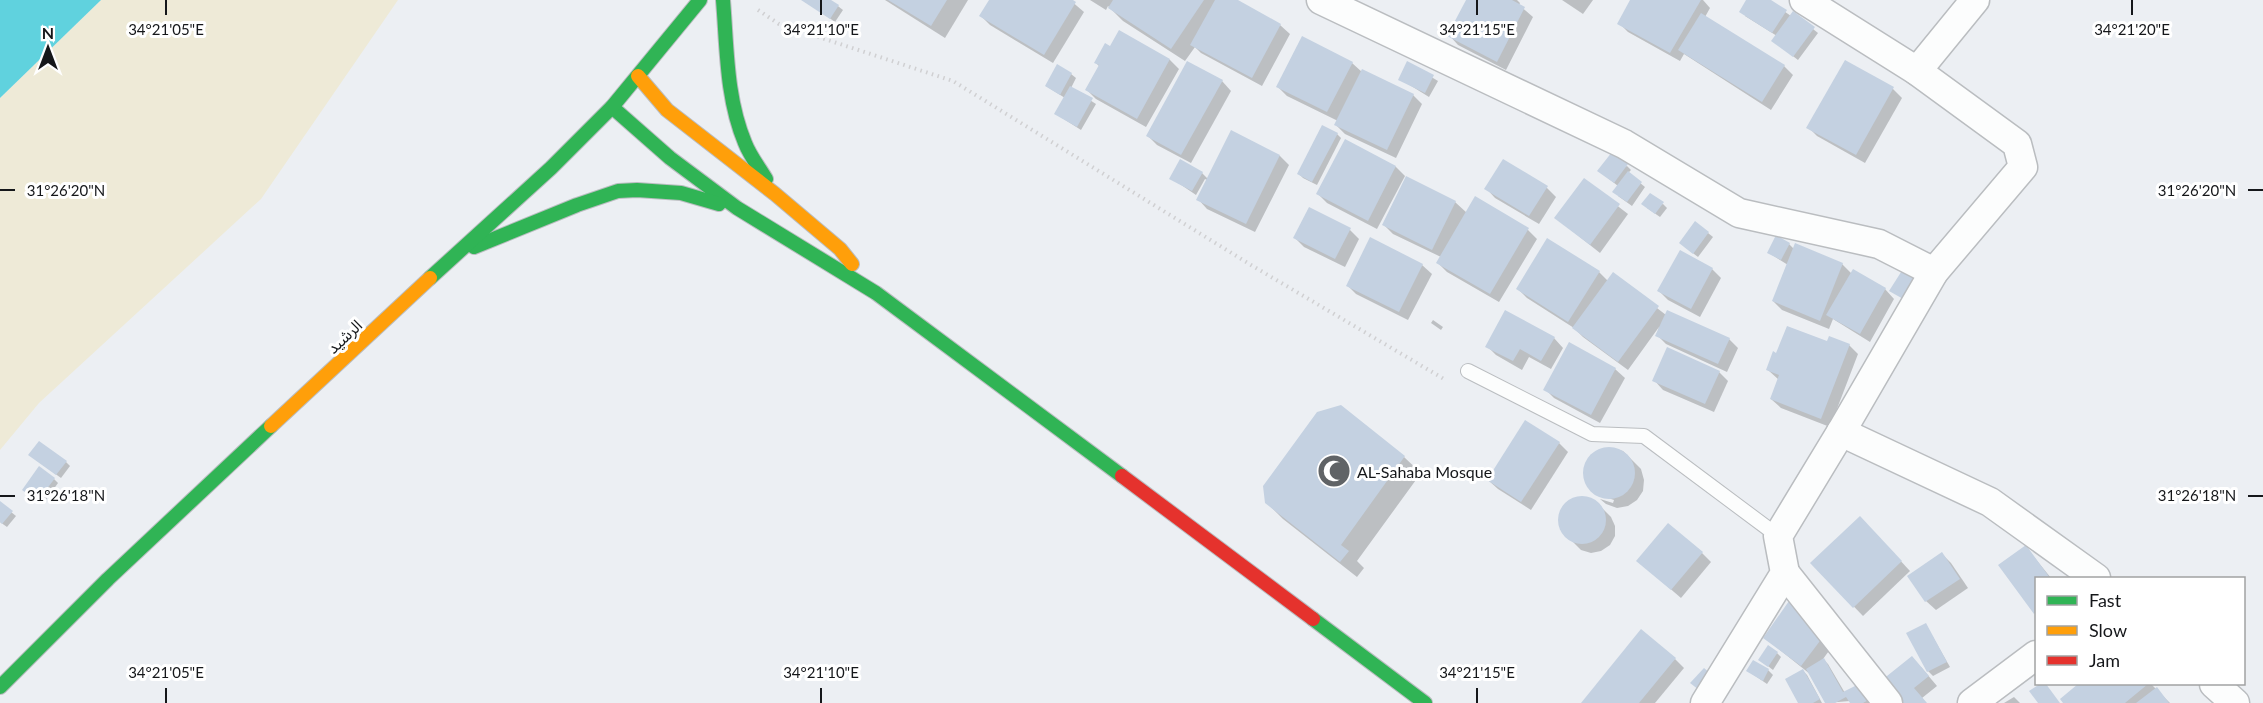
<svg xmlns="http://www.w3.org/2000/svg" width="2263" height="703" font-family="Lato,'Noto Sans Arabic',sans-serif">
  <rect width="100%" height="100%" fill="#eceff3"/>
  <path fill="#eeead7" d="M101 0H398L261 199 39 403 0 450V98Z"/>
  <path fill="#60d2de" d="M0 0H101L0 98Z"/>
  <g fill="#0003">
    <path d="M804 0H830L843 10 835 22Z"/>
    <path d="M885 0H968L945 38Z"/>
    <path d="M991 0H1070L1084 12 1053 63 990 25 981 16Z"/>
    <path d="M1090 0H1234L1280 25 1290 34 1262 86 1201 53 1195 47 1185 61 1123 21 1108 6 1106 10Z"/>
    <path d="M1467 0H1517L1520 3 1519 5 1533 17 1506 70 1458 45 1449 35Z"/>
    <path d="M1562 0H1593L1583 14Z"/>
    <path d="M1632 0H1703L1710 8 1705 17 1784 66 1793 75 1771 110 1684 54 1680 61 1628 32 1619 23Z"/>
    <path d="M1748 0H1768L1791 16 1793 13 1818 33 1798 60 1773 41 1777 36 1745 16Z"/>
    <path d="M1119 32 1170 60 1179 69 1146 127 1096 99 1087 90 1100 67 1095 62 1111 48Z"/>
    <path d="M1846 62 1893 89 1902 98 1865 163 1817 136 1808 127Z"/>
    <path d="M1352 63 1362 72 1413 95 1422 104 1396 158 1345 134 1336 125 1338 121 1287 96 1278 87Z"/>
    <path d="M1408 63 1438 81 1429 97 1400 79Z"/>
    <path d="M1071 74 1076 78 1071 88 1096 104 1081 130 1056 114 1065 98 1046 86Z"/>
    <path d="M1222 81 1231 91 1191 163 1157 145 1148 136Z"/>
    <path d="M1232 132 1280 156 1289 165 1255 232 1207 209 1198 199 1207 180 1205 179 1196 195 1171 178 1202 173 1208 179Z"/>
    <path d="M1337 134 1341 138 1317 185 1303 178 1299 174Z"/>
    <path d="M1345 141 1396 167 1405 176 1377 229 1327 203 1318 194Z"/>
    <path d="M1504 161 1547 188 1556 197 1539 224 1495 198 1486 188Z"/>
    <path d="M1627 166 1631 170 1628 173 1645 187 1632 206 1618 196V186L1604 175Z"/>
    <path d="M1584 180 1628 214 1600 253 1556 218Z"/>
    <path d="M1455 202 1467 213 1528 230 1537 239 1499 302 1447 272 1438 263 1441 257 1393 234 1384 225Z"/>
    <path d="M1663 204 1667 208 1660 217 1647 208Z"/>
    <path d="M1350 230 1359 239 1345 267 1304 247 1295 238Z"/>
    <path d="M1708 233 1713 237 1698 257 1685 247Z"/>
    <path d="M1789 244 1794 249 1842 264 1852 274 1853 271 1885 289 1894 299 1870 342 1833 319 1829 329 1782 310 1773 301 1788 265 1769 253Z"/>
    <path d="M1422 265 1432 274 1408 320 1356 294 1347 285Z"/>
    <path d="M1712 269 1721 278 1700 317 1668 300 1659 291Z"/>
    <path d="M1599 272 1608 281 1613 274 1666 315 1729 339 1738 348 1727 372 1666 344 1657 335 1659 327 1628 370 1583 337 1574 328 1527 298 1518 289Z"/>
    <path d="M1433 320 1443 327 1441 330 1431 323Z"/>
    <path d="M1554 338 1563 348 1551 369 1529 357 1522 370 1496 355 1487 346Z"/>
    <path d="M1828 342 1849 345 1858 354 1830 427 1781 408 1771 399 1779 380 1768 370 1777 355Z"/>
    <path d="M1570 344 1615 369 1625 378 1600 423 1554 398 1545 389Z"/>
    <path d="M1719 372 1728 381 1714 412 1663 390 1654 380Z"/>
    <path d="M1559 443 1568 452 1531 510 1498 489 1488 480Z"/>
    <path d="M1612 448 1623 451 1641 469 1644 480 1643 491 1637 500 1628 506 1617 508 1606 504 1600 499 1613 503 1614 500 1596 494 1588 486 1584 475 1586 464 1591 455 1601 449Z"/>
    <path d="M1404 457 1421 473 1357 561 1364 568 1357 577 1283 519 1266 502Z"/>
    <path d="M35 459 66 462 70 466 61 478Z"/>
    <path d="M54 479 58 483 43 504 28 494Z"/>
    <path d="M1584 497 1593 500 1601 507 1611 517 1615 526V536L1610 545 1601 551 1591 553 1581 550 1564 533 1560 524V514L1565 504 1574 499Z"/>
    <path d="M0 503 16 516 7 527 0 522Z"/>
    <path d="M1869 527 1910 571 1863 616 1812 563Z"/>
    <path d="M2026 547 2051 578H2036V614L2001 565Z"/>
    <path d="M1702 553 1711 562 1681 598 1638 561Z"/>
    <path d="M1942 554 1951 563 1968 588 1936 610 1926 601Z"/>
    <path d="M1926 625 1950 667 1933 676 1928 671 1908 633Z"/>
    <path d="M1765 638 1837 640 1823 659 1828 664 1845 693 1863 684 1875 703H1852L1850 701 1826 703 1810 674Z"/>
    <path d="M1777 653 1781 657 1773 670 1760 660Z"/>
    <path d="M1675 659 1684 668 1655 703H1583Z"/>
    <path d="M1921 667 1937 686 1922 698 1926 703H1903Z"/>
    <path d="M1768 670 1773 675 1767 684 1748 671Z"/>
    <path d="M1803 671 1807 675 1822 703H1800Z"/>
    <path d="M2081 684H2151L2170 703H2065L2062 699Z"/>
    <path d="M2014 697 2020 703H2004Z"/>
  </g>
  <g fill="#c4d1e1">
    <path d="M801 0H831L839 5 830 19Z"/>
    <path d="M888 0H947L931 26Z"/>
    <path d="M989 0H1073L1076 2 1044 55 979 16Z"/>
    <path d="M1113 0H1204L1171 49 1108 8Z"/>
    <path d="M1215 0H1238L1281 24 1252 78 1190 45Z"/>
    <path d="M1466 0H1512L1525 7 1497 62 1447 36Z"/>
    <path d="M1630 0H1701L1670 53 1617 24Z"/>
    <path d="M1746 0H1771L1787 10 1772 33 1739 12Z"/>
    <path d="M1793 11 1815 27 1793 57 1771 41Z"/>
    <path d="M1701 13 1785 65 1762 102 1678 50Z"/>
    <path d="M1119 30 1170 59 1137 119 1085 90 1099 65 1094 63 1105 43 1110 46Z"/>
    <path d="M1302 36 1353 62 1327 112 1276 87Z"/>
    <path d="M1845 60 1894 87 1856 155 1806 128Z"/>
    <path d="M1187 61 1223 80 1181 155 1146 136Z"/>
    <path d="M1407 61 1434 75 1425 93 1398 80Z"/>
    <path d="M1057 64 1072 73 1060 95 1045 86Z"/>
    <path d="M1362 69 1414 94 1387 150 1334 125Z"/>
    <path d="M1070 86 1093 98 1077 127 1054 114Z"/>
    <path d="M1322 125 1338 133 1312 182 1297 174Z"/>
    <path d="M1231 130 1280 155 1246 224 1196 200Z"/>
    <path d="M1345 139 1396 166 1368 221 1316 194Z"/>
    <path d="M1612 152 1628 164 1614 183 1597 171Z"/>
    <path d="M1180 159 1203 172 1192 191 1169 179Z"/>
    <path d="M1503 159 1548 186 1529 216 1484 189Z"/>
    <path d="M1628 171 1642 182 1627 202 1612 192Z"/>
    <path d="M1406 176 1456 201 1432 250 1382 225Z"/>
    <path d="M1584 178 1620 204 1590 245 1554 218Z"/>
    <path d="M1650 193 1664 202 1655 214 1641 204Z"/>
    <path d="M1475 196 1529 228 1490 294 1436 263Z"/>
    <path d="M1309 207 1351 228 1335 259 1293 238Z"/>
    <path d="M1695 221 1709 232 1693 254 1679 243Z"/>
    <path d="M1776 235 1790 243 1781 260 1767 253Z"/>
    <path d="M1370 237 1423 264 1399 312 1346 286Z"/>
    <path d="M1547 238 1600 271 1568 322 1516 289Z"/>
    <path d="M1795 243 1843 263 1820 321 1772 301Z"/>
    <path d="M1680 250 1713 268 1691 309 1657 291Z"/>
    <path d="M1853 269 1886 288 1860 334 1826 315Z"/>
    <path d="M1903 269 1918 279 1905 300 1889 291Z"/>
    <path d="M1613 272 1659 306 1618 362 1572 328Z"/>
    <path d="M1505 310 1555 337 1541 361 1520 349 1513 361 1485 347Z"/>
    <path d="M1667 310 1730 338 1718 364 1655 336Z"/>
    <path d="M1787 326 1827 341 1829 336 1850 344 1821 419 1770 399 1779 375 1766 370 1773 351 1776 353Z"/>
    <path d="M1569 342 1616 368 1591 415 1543 390Z"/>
    <path d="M1667 347 1720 371 1705 404 1652 381Z"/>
    <path d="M1341 405 1405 456 1341 545 1349 551 1340 562 1265 503 1263 486 1317 412Z"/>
    <path d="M1525 420 1560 442 1521 502 1487 480Z"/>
    <path d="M39 441 67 461 56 475 28 455Z"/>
    <circle cx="1609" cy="473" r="26"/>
    <path d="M39 466 55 478 38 501 22 490Z"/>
    <circle cx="1582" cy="520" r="24"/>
    <path d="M0 501 13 511 2 524 0 522Z"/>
    <path d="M1860 516 1902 561 1853 608 1810 563Z"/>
    <path d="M1668 523 1703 552 1671 590 1636 561Z"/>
    <path d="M2026 545 2050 578H2036V612L2034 614 1998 565Z"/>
    <path d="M1942 552 1960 579 1925 602 1907 576Z"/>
    <path d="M1789 601 1829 629 1801 666 1763 638Z"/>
    <path d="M1926 623 1947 662 1927 672 1906 633Z"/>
    <path d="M1641 629 1676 658 1639 703H1581Z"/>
    <path d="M1768 645 1778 652 1768 667 1758 660Z"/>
    <path d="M1912 656 1929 676 1914 688 1927 703H1901L1882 680Z"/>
    <path d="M1824 658 1843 692 1863 682 1872 698 1863 703H1850L1846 697 1835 703H1825L1806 669Z"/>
    <path d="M1753 660 1769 669 1763 681 1746 671Z"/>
    <path d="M1704 668 1716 678 1703 693 1690 683Z"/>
    <path d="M1803 669 1820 699 1813 703H1798L1785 679Z"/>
    <path d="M2040 684H2046L2060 703H2038L2029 691Z"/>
    <path d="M2078 684H2148L2125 703H2063L2060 699Z"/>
    <path d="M2157 687 2169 703H2136Z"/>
  </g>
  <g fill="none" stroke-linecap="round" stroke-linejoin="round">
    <defs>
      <path id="lane" d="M1468 371 1592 434 1644 436 1778 536"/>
      <g id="street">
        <path d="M1321 0 1624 144 1739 213 1879 244 1934 272"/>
        <path d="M1917 71 1975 0"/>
        <path d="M1841 432 1990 502 2096 578"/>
        <path d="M1785 573 1888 703"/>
        <path d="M2214 684 2235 703"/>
        <path d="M1705 703 1785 573 1778 536 1841 432 1934 272 2023 167 2017 144 1917 71 1804 0"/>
        <path d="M1972 703 2036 655"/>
      </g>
      <g id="fast">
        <path d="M723 0C727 47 726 98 745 143 750 156 759 167 766 179"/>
        <path d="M612 107 670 158 737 208 876 293 1122 476"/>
        <path d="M474 247 577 205 618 191 637 190 681 193 719 204"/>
        <path d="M430 278 551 168 612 107 700 0"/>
        <path d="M1313 619 1425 703"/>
        <path d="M0 687 108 579 271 426"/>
      </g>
      <g id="slow">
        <path d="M638 76 667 110 775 194 840 249 852 264"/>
        <path d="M271 426 430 278"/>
      </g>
      <path id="jam" d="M1122 476 1313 619"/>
    </defs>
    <use href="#lane" stroke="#babdc0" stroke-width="16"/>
    <use href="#street" stroke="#babdc0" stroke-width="31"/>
    <use href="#fast" stroke="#babdc0" stroke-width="16"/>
    <use href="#slow" stroke="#babdc0" stroke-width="16"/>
    <use href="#jam" stroke="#babdc0" stroke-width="16"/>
    <path stroke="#d0d0d2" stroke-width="4" stroke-dasharray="1.5 4.5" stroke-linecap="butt" d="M758 10 779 24 953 81 1251 265 1444 379 1446 378"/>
    <use href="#lane" stroke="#fcfdfd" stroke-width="14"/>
    <use href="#street" stroke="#fcfdfd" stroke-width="28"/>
    <use href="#fast" stroke="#30b455" stroke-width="14"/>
    <use href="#slow" stroke="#ff9f0a" stroke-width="14"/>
    <use href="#jam" stroke="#e5322d" stroke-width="14"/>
  </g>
  <path fill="none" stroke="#15171a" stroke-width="2" d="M166 0V15M821 0V15M1477 0V15M2132 0V15M0 190H15M2248 190H2263M0 496H15M2248 496H2263M166 688V703M821 688V703M1477 688V703"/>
  <defs>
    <symbol id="mosque-disc" viewBox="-11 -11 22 22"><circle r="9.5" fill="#606366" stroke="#fff"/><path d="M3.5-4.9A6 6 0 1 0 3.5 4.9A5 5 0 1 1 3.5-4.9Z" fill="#fff"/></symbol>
  </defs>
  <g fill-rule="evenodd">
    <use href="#mosque-disc" x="1315" y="452" width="38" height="38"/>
  </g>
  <g text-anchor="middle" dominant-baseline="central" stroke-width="6" stroke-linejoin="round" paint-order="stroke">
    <g font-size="16" fill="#15171a" stroke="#fff">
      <text transform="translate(344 336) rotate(-43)">الرشيد</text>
    </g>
    <g font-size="16" fill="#15171a" stroke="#fff" text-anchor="start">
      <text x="1357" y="471">AL-Sahaba Mosque</text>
    </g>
  </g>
  <g font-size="15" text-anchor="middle" fill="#15171a" stroke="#fff" stroke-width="6" stroke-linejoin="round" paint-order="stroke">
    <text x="166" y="35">34°21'05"E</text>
    <text x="821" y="35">34°21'10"E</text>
    <text x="1477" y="35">34°21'15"E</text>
    <text x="2132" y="35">34°21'20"E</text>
    <text x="66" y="196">31°26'20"N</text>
    <text x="2197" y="196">31°26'20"N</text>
    <text x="66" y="501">31°26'18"N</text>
    <text x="2197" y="501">31°26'18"N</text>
    <text x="166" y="678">34°21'05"E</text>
    <text x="821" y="678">34°21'10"E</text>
    <text x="1477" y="678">34°21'15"E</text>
  </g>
  <rect x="2035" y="577" width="210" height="108" fill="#ffffff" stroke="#a1a2a3" stroke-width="1.5"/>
  <rect x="2047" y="596" width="30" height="9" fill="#30b455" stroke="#a1a2a3" stroke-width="1.5"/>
  <text x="2089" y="607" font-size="18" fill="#15171a">Fast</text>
  <rect x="2047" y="626" width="30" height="9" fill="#ff9f0a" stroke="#a1a2a3" stroke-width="1.5"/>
  <text x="2089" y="637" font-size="18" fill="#15171a">Slow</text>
  <rect x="2047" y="656" width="30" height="9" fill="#e5322d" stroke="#a1a2a3" stroke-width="1.5"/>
  <text x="2089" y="667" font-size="18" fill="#15171a">Jam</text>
  <g transform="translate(48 48)" stroke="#ffffff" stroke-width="4.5" paint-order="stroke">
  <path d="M0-4.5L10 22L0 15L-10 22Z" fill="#15171a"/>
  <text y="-9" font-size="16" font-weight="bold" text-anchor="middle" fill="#15171a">N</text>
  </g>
</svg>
